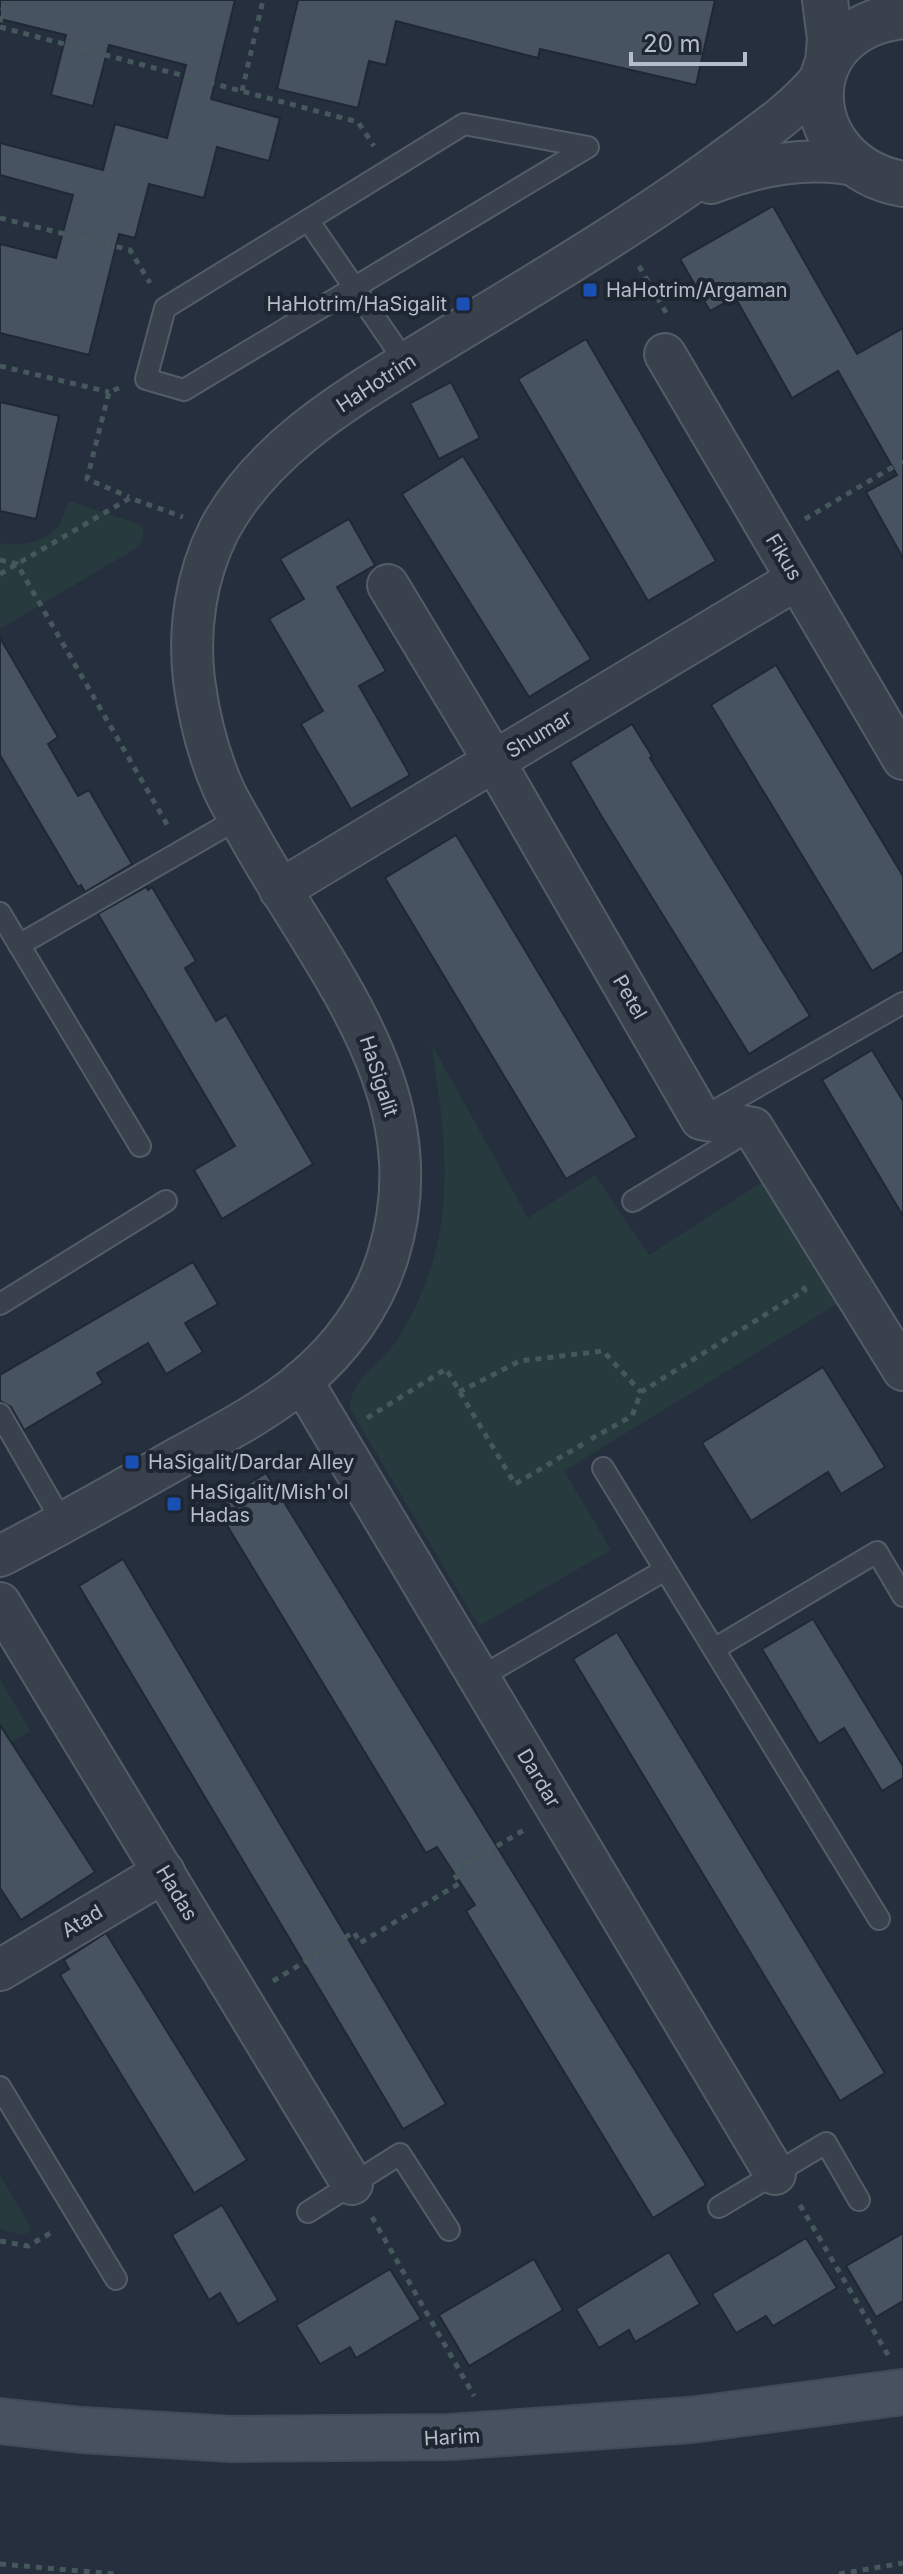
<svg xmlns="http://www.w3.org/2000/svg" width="903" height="2574" font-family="Inter,sans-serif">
  <rect width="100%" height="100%" fill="#252f3d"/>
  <g fill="#273b3e">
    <path d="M69 501 141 525 144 532 140 546 0 629V543C19 546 39 544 55 530 62 524 65 510 69 501Z"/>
    <path d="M431 1043 528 1218 595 1175 649 1255 764 1181 840 1302 564 1471 611 1550 479 1626 350 1409C349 1385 370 1371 385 1355 393 1347 400 1335 406 1325 459 1232 447 1143 431 1043Z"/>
    <path d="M0 1679 30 1731 0 1750Z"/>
    <path d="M0 2175 32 2230 22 2235 0 2229Z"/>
  </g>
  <g fill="#475361" stroke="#202834" stroke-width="2">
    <path d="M0 0H235L211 99 280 118 269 161 217 147 204 198 149 184 135 238 119 234 89 355 0 333V244L56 258 73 195 0 175V143L103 170 115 124 167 138 186 65 109 45 93 106 51 95 66 35 0 19Z"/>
    <path d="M298 0H715L696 85 540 49 538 58 396 21 386 65 369 61 358 108 277 89Z"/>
    <path d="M773 206 857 354 903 328V558L866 492 897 475 838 371 792 398 735 297 710 311 680 259Z"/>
    <path d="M586 339 716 561 648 601 518 379Z"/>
    <path d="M451 382 480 438 439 459 410 403Z"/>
    <path d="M0 402 59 416 36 519 0 511Z"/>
    <path d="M463 456 591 659 529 697 402 494Z"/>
    <path d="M349 519 375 565 337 587 386 671 359 686 410 775 351 809 301 724 323 711 269 619 304 599 280 559Z"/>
    <path d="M0 638 58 737 48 744 78 796 89 790 132 864 85 892 81 885 78 887 0 755Z"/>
    <path d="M776 665 903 876V952L872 971 711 705Z"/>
    <path d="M632 724 652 756 650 758 810 1016 749 1054 602 817 570 762Z"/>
    <path d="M456 835 637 1137 566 1179 385 878Z"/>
    <path d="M146 887 148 890 152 887 196 961 185 968 216 1021 226 1015 313 1164 222 1219 194 1170 235 1146 98 914Z"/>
    <path d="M872 1050 903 1101V1216L822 1080Z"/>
    <path d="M193 1262 218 1304 185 1323 203 1352 166 1374 148 1343 97 1373 103 1383 24 1430 11 1407 0 1401V1375Z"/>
    <path d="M823 1367 885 1467 841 1494 828 1472 751 1521 702 1443Z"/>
    <path d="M266 1473 706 2185 653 2218 466 1911 475 1905 437 1847 426 1853 220 1514 229 1508 223 1499Z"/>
    <path d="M123 1559 446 2104 403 2129 79 1586Z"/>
    <path d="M813 1619 903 1766V1778L882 1791 844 1728 819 1744 762 1649Z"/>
    <path d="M617 1632 885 2073 840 2101 573 1659Z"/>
    <path d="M0 1725 95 1872 21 1920 0 1888Z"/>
    <path d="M106 1933 247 2160 194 2193 60 1975 69 1969 64 1960Z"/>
    <path d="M222 2205 278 2300 238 2324 220 2293 209 2300 172 2235Z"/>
    <path d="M903 2233V2301L876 2317 846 2266Z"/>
    <path d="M806 2238 837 2288 773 2326 766 2316 736 2333 712 2294Z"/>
    <path d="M669 2252 700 2304 635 2342 629 2330 599 2348 576 2309Z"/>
    <path d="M534 2259 563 2310 469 2366 439 2315Z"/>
    <path d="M390 2269 421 2319 356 2358 350 2347 320 2364 296 2325Z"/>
  </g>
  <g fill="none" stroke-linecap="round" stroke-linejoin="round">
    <defs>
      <g id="service">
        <path d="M464 124 588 147 184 390 146 379 165 308Z"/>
        <path d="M308 220 406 363"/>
        <path d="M0 913 140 1146"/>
        <path d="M19 945 239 818"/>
        <path d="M704 1117 903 1003"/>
        <path d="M633 1201 750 1130"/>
        <path d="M0 1304 166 1201"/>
        <path d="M0 1414 63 1523"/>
        <path d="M603 1468 879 1919"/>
        <path d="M714 1649 877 1552 903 1596"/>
        <path d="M479 1678 665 1570"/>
        <path d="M0 2087 116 2279"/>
        <path d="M719 2207 826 2143 859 2200"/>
        <path d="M308 2212 400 2154 449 2230"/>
      </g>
      <g id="minor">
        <path d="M711 183C760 165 808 155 860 166"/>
        <path d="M665 354 903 759"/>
        <path d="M388 585 494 761 701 1119 753 1128 903 1370"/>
        <path d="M280 890 797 579"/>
        <path d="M302 1381 775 2174"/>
        <path d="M0 1556C61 1525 120 1491 180 1457 221 1434 265 1412 302 1381 341 1349 373 1305 388 1256 439 1092 321 967 248 834 240 819 230 804 223 788 208 754 199 717 194 680 188 629 196 576 219 530 260 453 337 405 409 361 513 297 621 235 720 163 756 136 794 112 822 77"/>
        <path d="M0 1603 352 2184"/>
        <path d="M0 1970 164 1872"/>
      </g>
      <g id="tertiary">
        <path d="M825 0 830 39 828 62"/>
        <path d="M903 16C790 28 797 165 903 184"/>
      </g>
      <path id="secondary" d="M0 2421 82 2430 231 2439 450 2437 690 2420 903 2392"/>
    </defs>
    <use href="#service" stroke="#545c68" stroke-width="24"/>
    <use href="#minor" stroke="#545c68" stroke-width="44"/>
    <use href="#tertiary" stroke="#545c68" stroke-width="48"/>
    <use href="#secondary" stroke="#424a56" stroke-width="48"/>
    <g stroke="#45585b" stroke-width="5" stroke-dasharray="6 6" stroke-linecap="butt">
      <path d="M0 22 5 0"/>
      <path d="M0 27 358 122 374 146"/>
      <path d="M242 91 263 0"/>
      <path d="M0 218 130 250 150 283"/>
      <path d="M639 266 668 316"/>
      <path d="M0 366 109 392"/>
      <path d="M119 388 109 392 87 479 129 497"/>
      <path d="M805 519 903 461"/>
      <path d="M0 560 17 564 168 826"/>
      <path d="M0 574 130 498 183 517"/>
      <path d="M459 1392 520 1361 603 1351 641 1392"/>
      <path d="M367 1418 446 1369 515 1484 583 1444"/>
      <path d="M591 1439 632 1416 641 1392 805 1290 802 1286"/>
      <path d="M273 1981 354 1932 360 1943 460 1883 453 1872 524 1830"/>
      <path d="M800 2205 888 2355"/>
      <path d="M372 2217 474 2396"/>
      <path d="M0 2241 28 2246 54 2231"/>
      <path d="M0 2564 115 2574"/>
      <path d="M839 2574 903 2563"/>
    </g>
    <use href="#service" stroke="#39414d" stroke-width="20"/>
    <use href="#minor" stroke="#39414d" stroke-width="40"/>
    <use href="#tertiary" stroke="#39414d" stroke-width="44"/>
    <use href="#secondary" stroke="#485160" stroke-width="44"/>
  </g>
  <g fill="#1a4fb4" stroke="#1e2632" stroke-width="3">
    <rect x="582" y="282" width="16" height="16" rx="4"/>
    <rect x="455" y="296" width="16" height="16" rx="4"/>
    <rect x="124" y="1454" width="16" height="16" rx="4"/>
    <rect x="166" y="1496" width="16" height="16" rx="4"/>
  </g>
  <g text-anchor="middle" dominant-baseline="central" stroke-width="8" stroke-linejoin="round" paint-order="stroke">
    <g font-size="20" fill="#b5bdc8" stroke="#1e2632" text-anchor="start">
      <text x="606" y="290">HaHotrim/Argaman</text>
      <text x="447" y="304" text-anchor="end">HaHotrim/HaSigalit</text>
      <text x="148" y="1462">HaSigalit/Dardar Alley</text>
      <text x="190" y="1492">HaSigalit/Mish'ol<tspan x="190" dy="23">Hadas</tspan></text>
    </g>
    <g font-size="20" fill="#b5bdc8" stroke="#1e2632">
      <text transform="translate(376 383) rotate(-33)">HaHotrim</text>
      <text transform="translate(784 557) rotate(59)">Fikus</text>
      <text transform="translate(539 734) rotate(-31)">Shumar</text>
      <text transform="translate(630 997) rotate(60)">Petel</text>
      <text transform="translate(379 1076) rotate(72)">HaSigalit</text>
      <text transform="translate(539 1778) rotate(59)">Dardar</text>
      <text transform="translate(177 1893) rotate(59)">Hadas</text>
      <text transform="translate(82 1921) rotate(-31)">Atad</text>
      <text transform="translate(452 2437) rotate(-3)">Harim</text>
    </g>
  </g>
  <path d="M631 52v12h114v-12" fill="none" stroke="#b5bdc8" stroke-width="4"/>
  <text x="643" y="52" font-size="24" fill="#b5bdc8" stroke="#1e2632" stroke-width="6" paint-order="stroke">20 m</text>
</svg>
